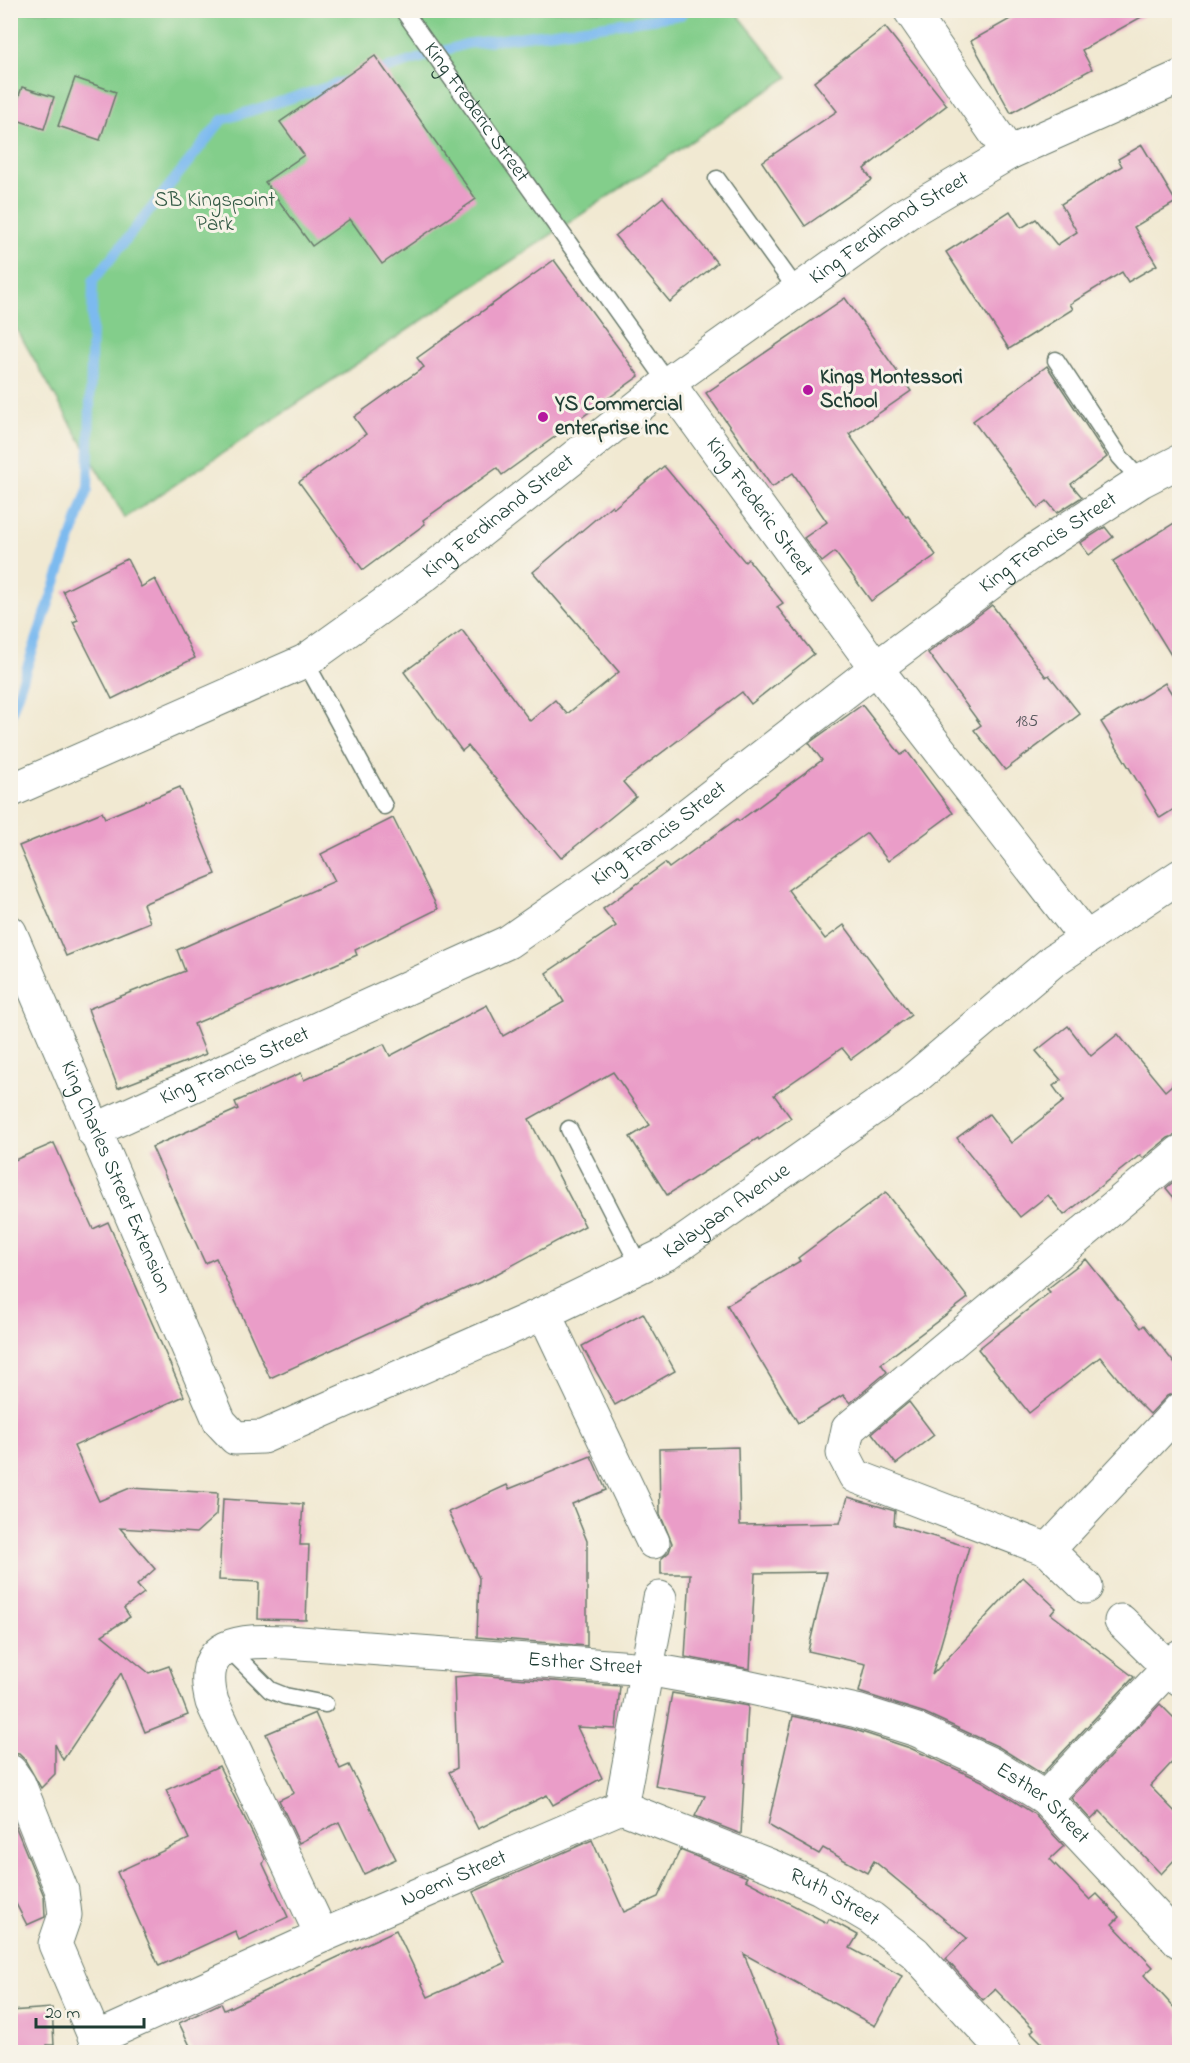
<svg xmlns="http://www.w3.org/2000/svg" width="1190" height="2063" font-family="'Indie Flower',sans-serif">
  <rect width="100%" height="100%" fill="#f7f3e8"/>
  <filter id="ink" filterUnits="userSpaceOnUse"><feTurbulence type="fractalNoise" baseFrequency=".0167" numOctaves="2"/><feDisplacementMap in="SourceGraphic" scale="12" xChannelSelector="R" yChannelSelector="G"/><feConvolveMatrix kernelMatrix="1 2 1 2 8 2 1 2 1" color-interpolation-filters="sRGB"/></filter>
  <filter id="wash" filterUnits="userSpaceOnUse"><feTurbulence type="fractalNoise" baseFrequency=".008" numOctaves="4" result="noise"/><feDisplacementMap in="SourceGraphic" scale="24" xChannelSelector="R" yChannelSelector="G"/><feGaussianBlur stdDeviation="1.35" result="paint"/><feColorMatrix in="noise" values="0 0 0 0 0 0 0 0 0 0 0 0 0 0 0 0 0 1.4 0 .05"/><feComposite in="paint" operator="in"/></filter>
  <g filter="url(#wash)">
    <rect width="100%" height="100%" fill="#f1e9d2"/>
    <path fill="#83ce8b" stroke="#518660" stroke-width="1.5" d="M10 11H735L788 77 125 518 11 319Z"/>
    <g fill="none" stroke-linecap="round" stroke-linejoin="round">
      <g stroke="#7cbaef" stroke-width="10">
        <path d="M372 73 466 44 681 15 683 10"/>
        <path d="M10 717 88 489 93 281 222 120 346 81"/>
      </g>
    </g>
    <g id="blocks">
      <g fill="#ea9dc8">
        <path d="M1026 10H1154L1082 50 1092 69 1011 113 971 41Z"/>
        <path d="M885 27 947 105 864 169 872 180 805 226 762 162 837 111 814 82Z"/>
        <path d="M375 56 476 199 382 264 350 219 312 246 265 182 304 155 280 122Z"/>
        <path d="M75 78 116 92 100 140 58 126Z"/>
        <path d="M22 87 54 97 44 129 11 118Z"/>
        <path d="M1142 145 1176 202 1134 227 1157 265 1128 282 1122 272 1070 304 1073 309 1009 349 946 252 1010 211 1021 228 1036 219 1057 245 1077 232 1061 204 1122 166 1118 159Z"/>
        <path d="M663 197 717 263 670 302 615 236Z"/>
        <path d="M554 260 639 376 502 475 497 468 423 520 425 524 363 570 299 482 366 434 354 417 424 367 417 358Z"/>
        <path d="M845 298 911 391 849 434 906 517 908 516 936 555 871 601 835 552 822 562 804 538 827 522 793 473 772 487 706 393Z"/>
        <path d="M1047 366 1107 457 1071 484 1082 497 1057 513 1047 501 1038 508 973 421Z"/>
        <path d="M664 466 745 562 748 559 783 603 777 607 814 654 751 704 742 692 623 782 636 797 561 858 468 746 462 751 404 672 462 630 530 721 555 700 567 714 619 672 533 572 612 505 614 508Z"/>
        <path d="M1179 520V668L1113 561Z"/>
        <path d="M1105 527 1113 537 1089 555 1080 543Z"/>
        <path d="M127 559 141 587 155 579 195 658 112 699 73 622 78 620 63 591Z"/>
        <path d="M992 605 1046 677 1049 675 1080 714 1005 770 974 730 981 725 928 653Z"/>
        <path d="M1165 683 1179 705V806L1160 818 1101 722Z"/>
        <path d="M862 705 901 755 907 751 953 813 888 861 867 833 788 890 825 939 844 925 911 1015 851 1059 842 1048 774 1095 791 1118 759 1140 758 1138 667 1195 630 1137 650 1125 613 1072 529 1119 585 1226 489 1278 270 1378 216 1258 205 1263 152 1147 238 1109 235 1102 301 1073 304 1080 384 1044 390 1056 487 1005 503 1036 564 1002 546 973 616 926 603 909 665 863 669 868 737 819 739 821 822 760 809 743Z"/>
        <path d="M180 787 216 874 143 904 150 922 66 956 19 846 102 812 105 818Z"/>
        <path d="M393 818 438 909 355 950 357 955 194 1024 206 1054 118 1088 88 1009 185 971 177 950 335 881 321 854Z"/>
        <path d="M1068 1026 1091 1056 1118 1034 1165 1091 1179 1079V1134L1168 1138 1143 1158 1140 1155 1064 1215 1048 1195 1020 1217 957 1138 989 1114 1011 1143 1064 1101 1053 1086 1061 1080 1036 1051Z"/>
        <path d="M54 1143 93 1229 108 1222 184 1396 74 1446 99 1501 130 1488 218 1493 216 1515 196 1533 120 1528 155 1569 137 1585 144 1593 124 1608 130 1617 102 1635 149 1673 169 1666 188 1715 145 1732 121 1673 63 1760 55 1744V1774L41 1788 25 1760 19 1754 10 1753V1162Z"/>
        <path d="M1179 1177V1204L1166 1188Z"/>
        <path d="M886 1192 968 1298 881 1364 887 1372 850 1403 843 1395 798 1423 727 1305 800 1261 798 1258Z"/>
        <path d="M1086 1259 1141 1328 1144 1325 1179 1369V1391L1167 1396 1150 1414 1133 1397 1100 1357 1029 1413 978 1349 1050 1292 1047 1289Z"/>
        <path d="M643 1313 675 1371 615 1405 582 1346Z"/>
        <path d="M909 1402 934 1435 896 1464 872 1433Z"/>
        <path d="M738 1447 740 1525 840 1523 848 1497 895 1511 894 1525 969 1547 932 1675 1023 1577 1056 1608 1051 1614 1134 1677 1042 1774 999 1747 925 1713 859 1692 866 1664 808 1651 827 1572 755 1573 750 1669 685 1657 690 1574H661V1559L669 1552 672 1543 660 1514 659 1449Z"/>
        <path d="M591 1456 606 1490 572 1504 587 1541V1646L477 1637 479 1578 448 1512 507 1485 509 1489Z"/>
        <path d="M223 1499 303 1504 300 1545H309L306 1620 258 1619 259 1582 219 1580Z"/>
        <path d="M476 1675 620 1686 616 1729 577 1727 602 1778 553 1805 547 1795 478 1829 449 1772 457 1768 454 1677Z"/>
        <path d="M672 1693 748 1706 741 1834 695 1816 705 1796 655 1786Z"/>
        <path d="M1160 1704 1179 1723V1755L1150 1786 1179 1816V1855L1161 1874 1100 1811 1091 1820 1071 1798Z"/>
        <path d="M315 1713 340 1769 349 1765 396 1859 364 1874 339 1822 299 1843 279 1800 294 1793 266 1734Z"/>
        <path d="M793 1716 852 1729 910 1748 982 1781 1033 1813 1064 1846 1050 1859 1090 1900 1097 1894 1119 1917 1112 1924 1153 1967 1144 1975 1179 2013V2052H1051L1031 2032 1034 2029 995 1989 983 2000 946 1959 967 1938 874 1861 867 1873 823 1848 819 1854 768 1825Z"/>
        <path d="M219 1766 265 1859 263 1864 288 1917 239 1940 235 1931 159 1966 117 1872 189 1839 166 1790Z"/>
        <path d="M10 1813 44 1896 45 1917 27 1925 10 1892Z"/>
        <path d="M592 1840 624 1912 658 1897 680 1850 747 1877 745 1880 827 1923 829 1919 858 1935 850 1948 902 1976 875 2026 744 1954 783 2052H193L179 2023 221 2003 224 2010 396 1930 428 1997 505 1963 473 1892Z"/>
        <path d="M52 2008 54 2045H47L48 2052H10V2011Z"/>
      </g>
    </g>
  </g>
  <g filter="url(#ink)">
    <use href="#blocks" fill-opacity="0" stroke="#68796b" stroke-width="1.5"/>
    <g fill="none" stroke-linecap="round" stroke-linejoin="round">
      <defs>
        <g id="lane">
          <path id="s1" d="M403 10 668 383"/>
          <path d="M717 179 797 290"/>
          <path d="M1056 360 1120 457 1141 481"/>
          <path d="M305 661 384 806"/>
          <path d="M569 1129 640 1267"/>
          <path d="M226 1646 270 1690 285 1696 325 1704"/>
        </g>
        <g id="street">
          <path d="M910 10 1009 153"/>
          <path id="s2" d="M668 383 876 668 1085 937"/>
          <path id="s3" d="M10 791 305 661 425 575 668 383 907 213 1009 153 1180 77"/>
          <path id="s4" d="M10 932 220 1422 235 1438 263 1437 544 1313 668 1253 909 1083 1054 960 1180 876"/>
          <path id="s5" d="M93 1131 508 942 656 839 876 668 1032 552 1141 481 1180 461"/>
          <path d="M544 1313 653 1542"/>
          <path d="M1048 1550 1180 1409"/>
          <path d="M1086 1587 1048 1550 855 1476 843 1453 848 1429 1180 1152"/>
          <path d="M1121 1621 1180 1679"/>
          <path d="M10 1771 19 1784 62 1891 65 1915 55 1944 101 2052"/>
          <path d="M1045 1798 1180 1656"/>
          <path id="s6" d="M621 1807 771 1866 820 1888 871 1918 915 1953 1005 2052"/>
          <path d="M621 1807 660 1598"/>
          <path id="s7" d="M322 1936 212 1702C196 1640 241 1640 287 1642L647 1669 742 1686 857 1711 917 1730 991 1764 1045 1798 1180 1942"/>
          <path id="s8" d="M95 2039 322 1936 621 1807"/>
        </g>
      </defs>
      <use href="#lane" stroke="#68796b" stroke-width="19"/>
      <use href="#street" stroke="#68796b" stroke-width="35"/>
      <use href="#lane" stroke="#fff" stroke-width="16"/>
      <use href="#street" stroke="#fff" stroke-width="33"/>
    </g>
  </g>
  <g fill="#b5179e" stroke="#f7f3e8" stroke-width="2">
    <circle cx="808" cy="390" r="6"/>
    <circle cx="543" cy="417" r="6"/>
  </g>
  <g text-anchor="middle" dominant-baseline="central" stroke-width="6" stroke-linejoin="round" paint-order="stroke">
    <g font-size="18" fill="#525559">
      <text x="1027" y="722">185</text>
    </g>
    <g font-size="21" fill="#1f3d34" stroke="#f7f3e8">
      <text stroke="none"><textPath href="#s1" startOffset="126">King Frederic Street</textPath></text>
      <text stroke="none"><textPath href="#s3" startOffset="1050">King Ferdinand Street</textPath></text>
      <text stroke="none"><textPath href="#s2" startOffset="154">King Frederic Street</textPath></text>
      <text stroke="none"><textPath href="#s3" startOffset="564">King Ferdinand Street</textPath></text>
      <text stroke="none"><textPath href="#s5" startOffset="1128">King Francis Street</textPath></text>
      <text stroke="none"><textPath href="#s5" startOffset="642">King Francis Street</textPath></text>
      <text stroke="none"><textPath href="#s5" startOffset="156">King Francis Street</textPath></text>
      <text stroke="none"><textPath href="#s4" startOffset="267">King Charles Street Extension</textPath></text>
      <text stroke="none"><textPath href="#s4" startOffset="1100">Kalayaan Avenue</textPath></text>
      <text stroke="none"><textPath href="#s7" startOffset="680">Esther Street</textPath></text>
      <text stroke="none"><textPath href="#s7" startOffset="1166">Esther Street</textPath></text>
      <text stroke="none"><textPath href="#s8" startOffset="393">Noemi Street</textPath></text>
      <text stroke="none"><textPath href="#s6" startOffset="232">Ruth Street</textPath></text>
    </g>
    <g font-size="21" fill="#335a45" stroke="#f7f3e8">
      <text x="215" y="201">SB Kingspoint<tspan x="215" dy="24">Park</tspan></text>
    </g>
    <g font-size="21" font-weight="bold" fill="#1f3d34" stroke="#f7f3e8" text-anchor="start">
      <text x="820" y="378">Kings Montessori<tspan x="820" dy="24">School</tspan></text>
      <text x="555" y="405">YS Commercial<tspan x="555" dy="24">enterprise inc</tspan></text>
    </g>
  </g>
  <rect width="1190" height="2063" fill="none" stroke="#f7f3e8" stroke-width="36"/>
  <path d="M36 2018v9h108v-9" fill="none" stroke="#1f3d34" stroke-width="3"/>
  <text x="45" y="2018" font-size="18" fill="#1f3d34" stroke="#f7f3e8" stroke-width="4.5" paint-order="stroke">20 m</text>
</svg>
